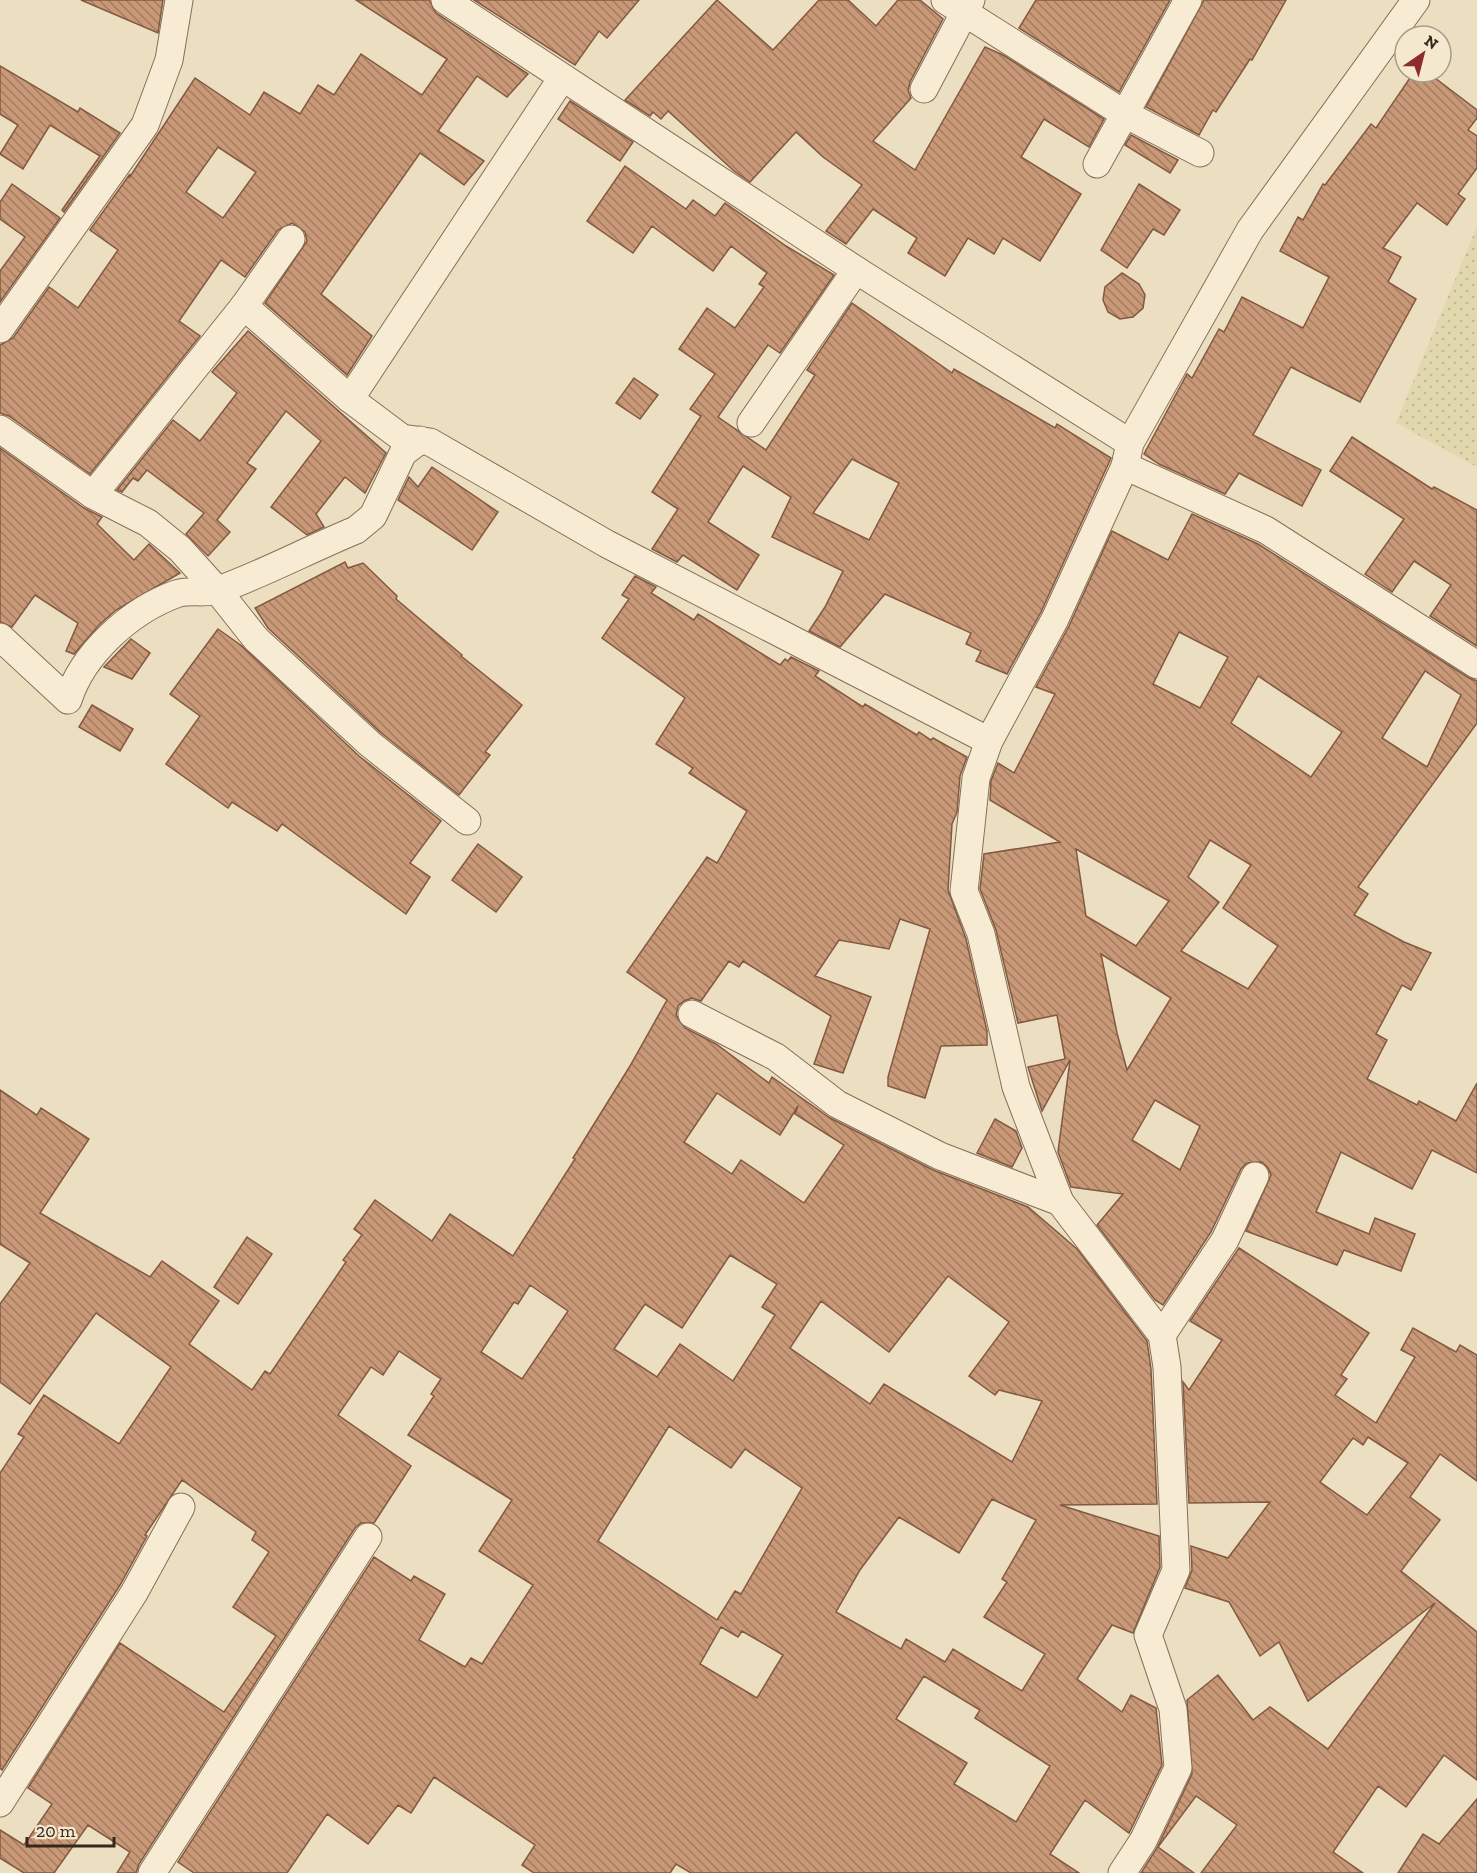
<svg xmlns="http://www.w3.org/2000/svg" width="1477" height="1873" font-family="'Zilla Slab',serif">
  <defs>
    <pattern id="farmland-dots" width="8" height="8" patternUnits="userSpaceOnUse" patternTransform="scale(1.5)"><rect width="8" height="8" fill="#e1d8ae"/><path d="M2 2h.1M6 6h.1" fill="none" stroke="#c2b995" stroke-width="1.8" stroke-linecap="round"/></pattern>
    <pattern id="building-back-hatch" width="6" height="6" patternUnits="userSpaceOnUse" patternTransform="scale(1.5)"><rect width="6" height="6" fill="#c99877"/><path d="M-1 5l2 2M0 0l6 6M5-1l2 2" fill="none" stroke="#a47c61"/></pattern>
  </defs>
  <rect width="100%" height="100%" fill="#ecdec0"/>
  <path fill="url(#farmland-dots)" d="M1477 226V467L1396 423Z"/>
  <g fill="url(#building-back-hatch)" stroke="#825940" stroke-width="1.5" fill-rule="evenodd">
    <path d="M81 0H163L158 33Z"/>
    <path d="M356 0H429L436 13 528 74 507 97 477 76 438 131 484 161 464 185 420 153 321 294 372 336 347 375 265 303 307 241 305 232 292 223 278 230 245 277 221 260 179 321 200 336 90 474 9 416 0 413V345L13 338 49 287 78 308 118 250 90 230 130 174 129 178 195 78 250 115 264 92 300 114 318 85 334 95 361 54 422 95 447 59ZM218 147 256 172 223 218 186 192Z"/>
    <path d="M474 0H639L607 38 599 31 575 65Z"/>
    <path d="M717 0 773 50 819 0H848L876 26 898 0H920L943 19 910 82 908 90 911 98 873 141 915 170 985 47 1003 55 1104 119 1089 147 1044 119 1021 157 1081 194 1040 261 1003 238 994 254 968 238 945 276 908 253 917 238 873 209 846 244 826 231 862 185 823 157 796 132 750 182 734 171 668 111 661 119 653 112 650 116 625 100Z"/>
    <path d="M1036 0H1170L1119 92 1019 28Z"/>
    <path d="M1204 0H1286L1252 60 1250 59 1216 112 1213 110 1199 135 1146 107Z"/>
    <path d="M0 66 78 112 80 108 120 133 64 212 62 210 100 156 50 125 23 169 0 154 18 125 0 114Z"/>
    <path d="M1414 72H1427L1477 110V118L1468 130 1477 136V168L1458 194 1465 199 1447 225 1417 203 1383 248 1401 257 1388 282 1416 299 1360 402 1291 367 1253 435 1321 470 1302 506 1239 473 1225 494 1159 464 1144 454 1187 374 1192 378 1219 329 1224 332 1242 297 1303 328 1329 277 1280 251 1298 217 1303 220 1323 184 1325 185 1371 124 1376 128Z"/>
    <path d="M570 101 633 142 620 161 558 119Z"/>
    <path d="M1131 135 1178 160 1170 173 1125 145Z"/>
    <path d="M625 166 686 209 693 200 715 216 725 203 786 246 834 275 780 353 768 345 718 417 766 450 815 375 807 370 852 303 952 373 954 369 1055 428 1057 424 1111 458 1041 612 1007 674 976 661 981 651 966 644 971 633 885 594 840 647 809 631 825 607 843 571 772 537 791 497 743 466 708 522 759 555 737 590 683 555 677 562 652 549 678 509 652 492 701 416 690 409 715 374 679 349 707 308 735 328 764 287 759 284 767 273 731 246 713 271 652 226 633 253 587 221ZM852 459 899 483 869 540 813 513Z"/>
    <path d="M12 184 60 218 0 302V271L25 237 0 219V202Z"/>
    <path d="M1139 184 1180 210 1164 235 1153 229 1127 268 1101 250Z"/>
    <path d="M1122 273 1139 284 1145 295 1143 308 1133 317 1120 319 1108 312 1103 300 1105 287Z"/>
    <path d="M248 331 386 453 365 493 345 477 316 514 324 527 307 535 271 507 321 441 286 411 247 463 256 469 217 520 230 532 208 556 186 534 204 513 147 470 138 481 133 478 122 492 117 490 173 420 200 441 237 393 212 372Z"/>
    <path d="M634 378 658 395 640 419 616 403Z"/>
    <path d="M1352 437 1432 489 1434 487 1477 510V646L1430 616 1451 585 1414 561 1392 592 1365 574 1404 519 1330 471Z"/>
    <path d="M0 448 84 508 102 517 97 524 134 560 149 544 180 573 116 610 99 625 74 654 66 651 78 623 35 595 12 627 0 622Z"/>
    <path d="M432 467 498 512 472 550 398 500 409 477 418 487Z"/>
    <path d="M1192 514 1258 544 1469 678 1477 681V723L1358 887 1368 894 1354 915 1404 942 1431 953 1411 990 1402 985 1376 1034 1387 1040 1367 1079 1417 1105 1419 1101 1456 1121 1477 1083V1173L1432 1150 1412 1189 1341 1152 1316 1212 1369 1234 1375 1218 1415 1234 1401 1271 1344 1250 1337 1265 1246 1231 1271 1175 1268 1168 1262 1162 1247 1163 1241 1169 1211 1232 1163 1305 1155 1300 1097 1225 1123 1194 1071 1187 1058 1152 1070 1060 1042 1111 1028 1067 1065 1059 1057 1015 1018 1023 996 930 980 889 984 854 1060 842 990 800 991 781 998 763 1014 773 1055 694 1036 687 1069 626 1112 531 1168 560ZM1179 632 1228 657 1200 708 1153 684ZM1425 671 1461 695 1427 767 1382 738ZM1258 676 1342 732 1311 777 1231 723ZM1210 840 1251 865 1223 908 1278 946 1248 989 1181 951 1219 902 1188 877ZM1076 849 1169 901 1136 946 1086 916ZM1101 954 1171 998 1127 1070 1117 1033ZM1155 1100 1200 1126 1180 1170 1132 1140Z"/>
    <path d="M345 562 348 568 363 563 397 596 396 599 462 655 461 656 522 705 485 752 490 755 459 795 380 732 268 628 255 608Z"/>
    <path d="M635 576 656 587 651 593 694 620 698 614 780 665 785 659 788 661 791 657 819 671 815 676 863 707 865 704 917 735 919 732 931 740 933 738 967 757 960 776 957 812 952 824 948 890 966 939 987 1031V1045L941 1046 925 1098 888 1086V1077L930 929 900 919 889 949 839 940 815 976 871 997 843 1073 814 1064 831 1016 743 961 739 967 729 961 701 1001 692 998 684 1001 678 1006 676 1015 685 1028 716 1044 769 1083 772 1077 830 1118 933 1170 1028 1207 1077 1249 1147 1341 1151 1369 1157 1504 1060 1505 1159 1536 1160 1567 1133 1633 1112 1625 1077 1679 1122 1712 1131 1695 1156 1708 1162 1765 1129 1833 1085 1800 1050 1854 1079 1873H691L676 1864 670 1873H534L522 1865 535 1845 434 1777 411 1813 398 1805 368 1844 327 1814 287 1873H194L178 1862 374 1557 411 1581 414 1576 445 1594 419 1640 465 1667 471 1658 482 1664 533 1585 479 1551 512 1500 408 1435 434 1396 431 1394 441 1379 399 1351 383 1375 371 1367 338 1415 411 1466 374 1523H361L355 1528 139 1864 136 1873H117L130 1852 88 1825 54 1873H24L0 1858V1830L24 1845 52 1804 28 1788 120 1643 224 1712 276 1636 233 1607 269 1552 252 1540 256 1532 182 1480 145 1535 147 1536 120 1585 2 1770 0 1768V1473L24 1437 18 1434 44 1395 119 1444 171 1367 96 1313 30 1404 0 1382V1304L30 1263 0 1244V1090L37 1115 41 1108 89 1139 40 1213 150 1277 162 1261 219 1301 189 1344 252 1390 265 1371 270 1374 346 1262 343 1260 362 1235 354 1229 375 1200 432 1241 450 1214 513 1256 575 1159 573 1158 630 1066 667 1000 627 972 707 857 717 863 747 811 689 773 693 768 656 744 685 698 602 638 629 599 622 595ZM717 1093 780 1135 798 1106 795 1114 844 1145 804 1203 741 1160 732 1174 684 1142ZM730 1255 777 1284 762 1307 775 1315 733 1381 680 1344 657 1377 614 1349 645 1304 682 1328ZM948 1276 1009 1322 969 1376 995 1395 999 1390 1042 1401 1012 1462 884 1384 870 1404 790 1348 821 1301 889 1352ZM530 1285 568 1311 522 1379 481 1352 514 1302 518 1304ZM669 1426 731 1468 745 1449 802 1488 741 1594 735 1591 717 1620 598 1541ZM992 1499 1036 1520 1002 1579 1007 1582 984 1617 1045 1654 1022 1691 953 1649 945 1662 906 1639 901 1649 836 1612 860 1570 899 1517 959 1553ZM721 1627 738 1637 742 1631 783 1655 757 1698 700 1664ZM924 1676 980 1710 975 1718 1050 1766 1016 1822 954 1784 967 1763 896 1719Z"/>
    <path d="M218 629 242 646 359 756 441 821 410 863 430 877 406 914 282 824 277 831 232 802 228 808 166 764 200 716 170 694Z"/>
    <path d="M131 639 150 653 132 679 104 667Z"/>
    <path d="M92 705 133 729 120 751 79 727Z"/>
    <path d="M478 844 522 877 496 912 452 880Z"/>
    <path d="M995 1119 1016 1131 1022 1148 1012 1167 977 1153Z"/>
    <path d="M247 1237 272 1254 238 1304 214 1287Z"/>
    <path d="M1239 1248 1369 1333 1341 1375 1347 1379 1335 1395 1376 1423 1415 1357 1401 1350 1413 1328 1456 1352 1460 1345 1477 1355V1481L1440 1454 1410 1497 1440 1520 1401 1571 1477 1632V1780L1444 1755 1406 1807 1378 1786 1333 1852 1363 1873H1201L1237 1825 1196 1796 1158 1847 1194 1873H1141L1157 1848 1192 1774 1187 1700 1218 1675 1253 1720 1270 1707 1328 1749 1435 1603 1308 1701 1279 1642 1260 1656 1229 1602 1185 1588 1192 1570 1191 1546 1228 1558 1270 1502 1189 1503 1183 1382 1189 1390 1222 1340 1190 1321ZM1368 1437 1408 1463 1367 1515 1320 1482 1353 1438 1363 1445Z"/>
    <path d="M1477 1799V1873H1398L1423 1834 1439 1844Z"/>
  </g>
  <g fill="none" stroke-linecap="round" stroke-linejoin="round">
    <defs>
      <g id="street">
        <path d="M445 0 856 270 1130 443"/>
        <path d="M945 0 1123 113 1200 153"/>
        <path d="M924 89 971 0"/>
        <path d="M1097 164 1188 0"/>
        <path d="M244 306 350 399 402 438 430 442 607 544 989 741"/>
        <path d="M0 329 145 125 169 60 179 0"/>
        <path d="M350 399 562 78"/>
        <path d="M751 423 856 270"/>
        <path d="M0 429 93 495 148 523 180 549 218 591 256 639 370 744 467 821"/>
        <path d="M1125 466 1266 530 1477 665"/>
        <path d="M93 495 244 306 291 239"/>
        <path d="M0 637 68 700C83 653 130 611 176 594 190 589 207 595 221 589 267 572 310 549 356 530L373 516 403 453 420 440"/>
        <path d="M692 1014 776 1057 837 1104 940 1156 1060 1202"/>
        <path d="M1162 1335 1225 1240 1255 1176"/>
        <path d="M0 1803 134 1593 181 1507"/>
        <path d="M152 1873 368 1537"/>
        <path d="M1122 1873 1143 1841 1178 1768 1173 1709 1148 1635 1176 1570 1167 1367 1162 1335 1060 1202 1016 1087 981 934 964 891 976 778 989 741 1055 619 1125 466 1130 443 1250 230 1416 0"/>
      </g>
    </defs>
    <use href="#street" stroke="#846f59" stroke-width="29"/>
    <use href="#street" stroke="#f7ecd3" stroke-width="27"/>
  </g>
  <g transform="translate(1423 54) rotate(35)"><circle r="28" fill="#f4e9cf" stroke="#a79c88" stroke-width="1.5"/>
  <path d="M0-4.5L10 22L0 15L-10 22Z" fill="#902b2d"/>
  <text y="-9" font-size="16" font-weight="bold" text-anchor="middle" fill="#34281d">N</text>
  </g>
  <path d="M27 1837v9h87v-9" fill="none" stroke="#34281d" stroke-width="3"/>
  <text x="36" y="1837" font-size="18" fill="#34281d" stroke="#f4e9cf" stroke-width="4.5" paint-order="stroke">20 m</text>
</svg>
